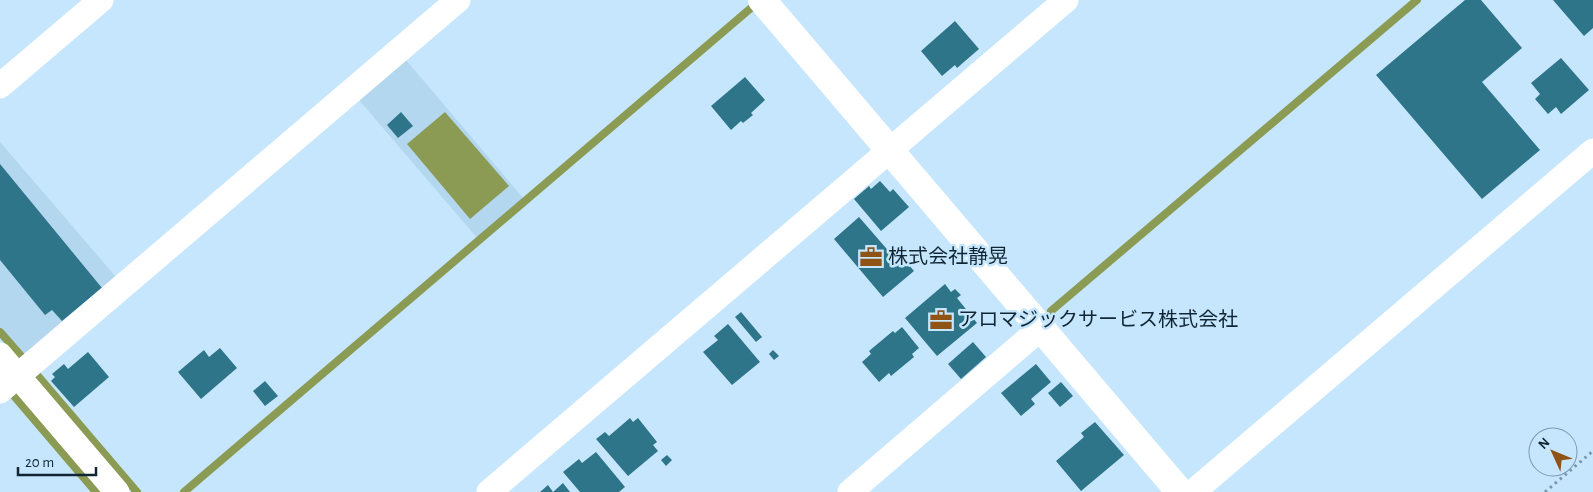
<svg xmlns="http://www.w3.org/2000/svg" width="1593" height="492" font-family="'Alegreya Sans','Noto Sans JP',sans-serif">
  <rect width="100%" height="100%" fill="#c6e6fd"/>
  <g fill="#b4d7f0">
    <path d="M406 60 524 199 478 239 359 100Z"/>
    <path d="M0 142 116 277 23 356 0 328Z"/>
  </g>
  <path fill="#8b9b54" d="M445 112 509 186 470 219 407 144Z"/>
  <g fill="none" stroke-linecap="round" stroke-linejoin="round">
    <g stroke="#8b9b54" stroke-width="8">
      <path d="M1051 311 1417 0"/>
      <path d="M0 332 21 356"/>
      <path d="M38 376 137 492"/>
      <path d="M14 396 96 492"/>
      <path d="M184 492 751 8"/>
    </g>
  </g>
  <g fill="#2e7589">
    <path d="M1465 0H1481L1522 48 1482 82 1540 150 1482 199 1376 75Z"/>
    <path d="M1553 0H1593V28L1584 36Z"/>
    <path d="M955 21 979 49 957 68 955 65 942 76 921 51Z"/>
    <path d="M1561 58 1589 90 1561 114 1556 107 1548 114 1535 99 1540 94 1531 83Z"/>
    <path d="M745 77 765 100 751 113 753 115 743 123 741 121 731 130 711 106Z"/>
    <path d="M401 112 413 126 398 138 387 125Z"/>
    <path d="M0 164 102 288 62 321 52 310 45 315 0 260Z"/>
    <path d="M880 181 890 192 893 189 909 207 881 231 854 199 869 186 871 189Z"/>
    <path d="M859 217 892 255 897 251 914 271 883 297 834 239Z"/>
    <path d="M945 284 951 292 955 289 961 295 957 298 977 323 937 356 905 318Z"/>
    <path d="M741 312 762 337 756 342 735 317Z"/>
    <path d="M728 324 760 362 732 385 703 352 718 340 714 336Z"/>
    <path d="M902 327 919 348 912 354 914 357 891 376 889 373 879 382 862 362 871 354 869 351 893 331 895 333Z"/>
    <path d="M973 342 986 357 961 379 948 364Z"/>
    <path d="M220 348 237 368 201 399 178 372 204 350 209 357Z"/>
    <path d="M773 350 779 356 774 360 769 354Z"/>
    <path d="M88 352 109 377 74 407 51 381 55 377 52 374 64 364 68 369Z"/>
    <path d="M1036 364 1051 382 1031 399 1035 404 1021 416 1001 393Z"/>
    <path d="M265 381 278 396 265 406 253 391Z"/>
    <path d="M1061 382 1073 396 1060 407 1048 393Z"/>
    <path d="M630 418 633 422 638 418 657 442 653 445 658 451 628 476 596 439 605 432 609 436Z"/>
    <path d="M1095 422 1124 455 1081 491 1056 461 1084 437 1081 433Z"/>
    <path d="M596 452 625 487 619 492H580L563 472 579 459 582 463Z"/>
    <path d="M667 455 672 460 666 466 661 460Z"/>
    <path d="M563 483 570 492H540L548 485 553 492Z"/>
  </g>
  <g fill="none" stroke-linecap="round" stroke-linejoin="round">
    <path stroke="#7c97aa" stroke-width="3" stroke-dasharray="2.5 4" stroke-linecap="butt" d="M1545 492 1593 451"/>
    <g stroke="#fff" stroke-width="25">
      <path d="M0 86 101 0"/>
      <path d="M0 355 117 492"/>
      <path d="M0 391 458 0"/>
      <path d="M489 492 1066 0"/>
      <path d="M850 492 1041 328"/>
      <path d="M1193 492 1593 151"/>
    </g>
    <path stroke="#fff" stroke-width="28" d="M762 0 1180 492"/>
  </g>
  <defs>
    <symbol id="office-bare" viewBox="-9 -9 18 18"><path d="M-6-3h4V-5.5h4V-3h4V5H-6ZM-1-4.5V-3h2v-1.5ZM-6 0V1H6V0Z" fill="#905316" stroke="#c6e6fd" stroke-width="2.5" paint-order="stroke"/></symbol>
  </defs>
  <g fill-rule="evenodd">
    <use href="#office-bare" x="855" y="241" width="32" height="32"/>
    <use href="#office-bare" x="925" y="304" width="32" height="32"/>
  </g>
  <g text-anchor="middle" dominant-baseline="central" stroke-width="5" stroke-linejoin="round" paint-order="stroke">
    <g font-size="20" fill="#112634" stroke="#c6e6fd" text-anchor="start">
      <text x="888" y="257">株式会社静晃</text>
      <text x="958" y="320">アロマジックサービス株式会社</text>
    </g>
  </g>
  <g transform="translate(1553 452) rotate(314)"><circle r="24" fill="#c6e6fd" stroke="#7e99ad"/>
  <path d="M0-4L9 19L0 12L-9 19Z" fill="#905316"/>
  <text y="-8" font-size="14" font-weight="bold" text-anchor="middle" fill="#112634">N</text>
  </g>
  <path d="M18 467v8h78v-8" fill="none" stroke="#112634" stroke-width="2.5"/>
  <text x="25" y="467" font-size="15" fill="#112634" stroke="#c6e6fd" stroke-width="4" paint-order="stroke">20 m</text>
</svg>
